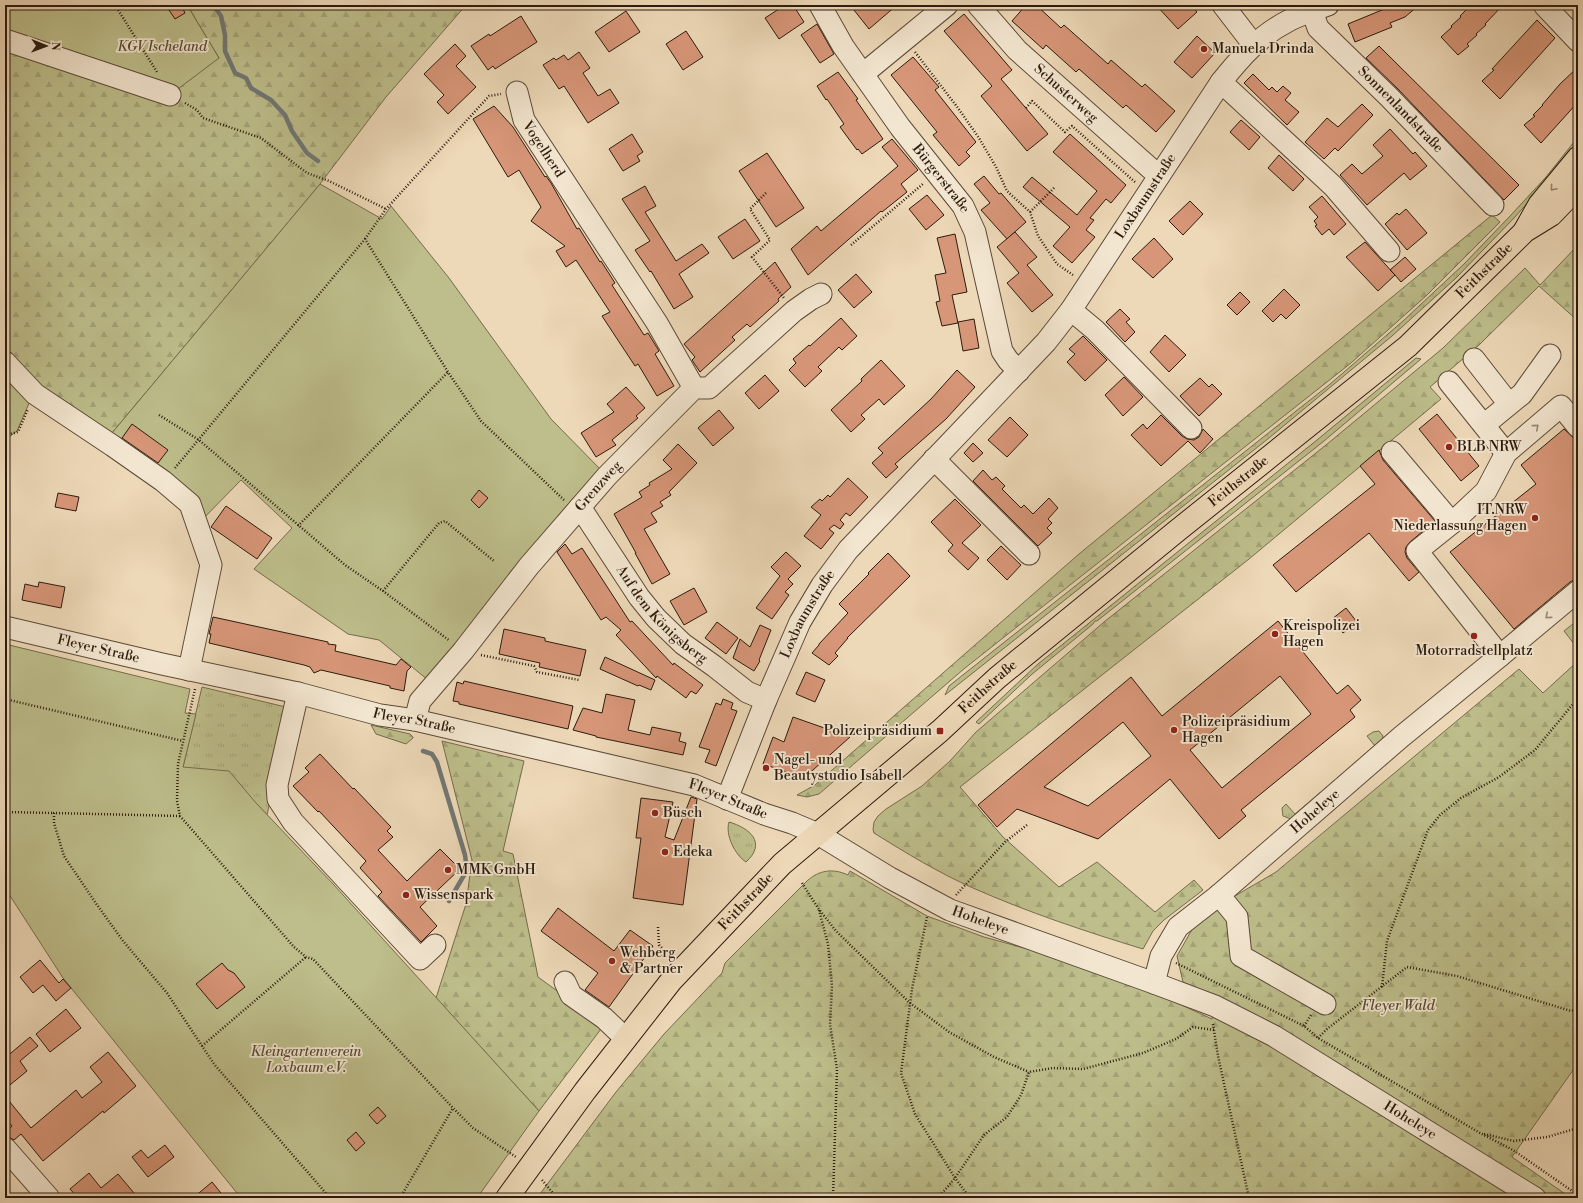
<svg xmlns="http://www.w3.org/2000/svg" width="1583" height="1203" font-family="'Libre Bodoni',serif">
  <defs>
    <pattern id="grass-tufts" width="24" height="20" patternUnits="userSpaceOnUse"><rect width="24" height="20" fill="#bdbe8b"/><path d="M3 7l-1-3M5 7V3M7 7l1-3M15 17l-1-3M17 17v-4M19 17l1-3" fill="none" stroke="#a3a377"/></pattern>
    <pattern id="forest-firs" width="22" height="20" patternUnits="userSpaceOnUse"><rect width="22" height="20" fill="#bdbe8b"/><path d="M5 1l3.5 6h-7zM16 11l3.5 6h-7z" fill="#a3a377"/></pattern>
  </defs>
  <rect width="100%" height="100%" fill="#edd8b7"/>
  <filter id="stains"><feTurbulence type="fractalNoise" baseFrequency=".005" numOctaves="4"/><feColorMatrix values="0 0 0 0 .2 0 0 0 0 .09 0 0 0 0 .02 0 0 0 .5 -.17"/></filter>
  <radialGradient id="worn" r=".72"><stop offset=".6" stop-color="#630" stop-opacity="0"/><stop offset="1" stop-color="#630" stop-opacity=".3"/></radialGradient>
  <g fill="url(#grass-tufts)" stroke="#746c4c">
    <path d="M1578 137V144L1566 159 1515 217 1456 278 1392 336 1269 438 945 695 949 686 1329 385 1403 321 1464 264 1511 215 1546 177Z"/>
    <path d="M1416 358 1421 359 1324 441 1097 621H1095L1093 624 1031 675 979 724 976 722 1038 664 1317 440Z"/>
    <path d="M202 687 290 708 267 815 256 803 183 767Z"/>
    <path d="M1379 731 1383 736 1381 743 1291 819 1283 816 1282 808 1286 804 1295 814 1375 746 1367 736 1373 732Z"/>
    <path d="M729 822C750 828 767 843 746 862 735 855 725 835 729 822Z"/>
  </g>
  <g fill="url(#forest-firs)" stroke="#746c4c">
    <path d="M187 5H466L386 97 320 184 107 439 5 362V40L219 58Z"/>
    <path d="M1492 215 1500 222 1427 295 1351 363 965 668 819 794 807 797 797 795 815 785 1079 554Z"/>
    <path d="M1578 245V321L1539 286 1479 345 1430 387 1441 399 1249 559 960 787 1003 837 1059 887 1097 862 1155 912 1194 880 1203 890 1164 920 1153 931 1143 949C1087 932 1027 912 973 888 939 873 906 853 874 833L873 830 874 822 878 816 886 809 922 786 950 761 976 732 1104 622 1326 445 1443 348 1525 268 1540 285Z"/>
    <path d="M1578 620V649L1564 631Z"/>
    <path d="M1578 661V1063L1512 1157 1571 1198H537L616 1092 664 1034 722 973 725 963 807 881C819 870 833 868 848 875L850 871 927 916 984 937 1046 954 1132 982 1212 1019 1215 1006 1218 997 1183 982 1177 956 1199 917 1276 872 1519 669 1543 693Z"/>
    <path d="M371 725 410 734 413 737V738L406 744 376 734Z"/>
    <path d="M442 741 524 761 503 851 513 854 538 977 604 1025 539 1111 436 998 466 904 472 860Z"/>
  </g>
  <g fill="#bdbe8b" stroke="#746c4c">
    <path d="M5 5H187L219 58 170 95 5 40Z"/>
    <path d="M320 184 382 219 391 206 449 278 551 419 602 471 428 680 379 640 348 634 254 569 292 528 241 480 199 523 107 439Z"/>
    <path d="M5 362 33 394 17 431 5 440Z"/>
    <path d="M5 644 190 689 185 713 196 714 183 767 229 771 256 803 334 885 539 1111 477 1198H241L63 978 5 888Z"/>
  </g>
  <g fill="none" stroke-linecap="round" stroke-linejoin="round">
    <g stroke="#717875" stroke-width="4.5">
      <path d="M213 5 221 16 225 35V51L235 73 246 78 251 88 271 100 285 115 292 131 307 153 318 161"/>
      <path d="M423 751 432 754 437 762 465 855 467 870 449 901"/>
    </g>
  </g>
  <g fill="#d79678" stroke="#2c1b0e" fill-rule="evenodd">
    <path d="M178 5H181L185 13 175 19 169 10Z"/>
    <path d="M785 5H793L804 22 779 39 765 18Z"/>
    <path d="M850 5H897L869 29Z"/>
    <path d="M1026 5H1036L1061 28 1064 25 1108 64 1111 60 1142 87 1145 84 1175 111 1156 132 1126 105 1123 108 1079 69 1076 72 1046 45 1043 49 1012 21Z"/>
    <path d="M1156 5H1191L1197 12 1178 29Z"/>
    <path d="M1394 5H1419L1405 17 1390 23 1392 27 1355 42 1348 24Z"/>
    <path d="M1471 5H1503L1485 24 1486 25 1476 34 1477 35 1467 44 1469 46 1458 55 1441 37 1452 27 1451 26 1461 17 1460 16Z"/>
    <path d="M626 11 640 32 609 52 595 32Z"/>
    <path d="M964 14 1012 70 1001 79 1048 134 1027 151 981 96 992 86 944 31Z"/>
    <path d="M521 16 537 42 495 69 493 66 488 70 471 46 489 34 490 36Z"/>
    <path d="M1537 20 1555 38 1500 99 1482 81 1494 70 1492 69Z"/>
    <path d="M817 24 834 54 820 63 801 35Z"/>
    <path d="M686 31 703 57 683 70 666 44Z"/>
    <path d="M1197 36 1215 53 1192 78 1174 62Z"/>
    <path d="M455 44 466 56 456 66 476 87 448 114 437 102 444 95 424 74Z"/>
    <path d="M1379 46 1519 185 1504 200 1398 89 1366 58Z"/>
    <path d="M579 52 590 68 583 73 598 96 610 89 619 103 588 123 564 86 559 89 543 65 554 58 556 60 564 55 568 60Z"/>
    <path d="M913 57 939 87 935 90 976 142 966 152 970 156 959 166 933 135 937 132 891 75Z"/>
    <path d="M1578 67V102L1541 143 1524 125 1535 116 1533 115 1543 105H1542L1560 84Z"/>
    <path d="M838 72 858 99 856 100 883 139 862 154 858 149 857 150 840 127 844 124 827 99 826 100 817 86Z"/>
    <path d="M1253 74 1269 90 1272 87 1277 92 1283 86 1291 93 1285 100 1299 112 1287 125 1244 83Z"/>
    <path d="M1362 104 1373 115 1338 151 1335 148 1324 159 1305 142 1327 118 1338 127Z"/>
    <path d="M494 106 513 127 545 177 546 176 551 183 577 229 579 228 600 262 601 261 615 283 612 285 644 335 648 333 659 351 655 354 674 386 657 396 638 364 635 366 602 316 610 312 576 260 566 267 556 251 565 246 531 221 541 207 519 170 508 177 473 119Z"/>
    <path d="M1241 120 1260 137 1249 150 1230 132Z"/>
    <path d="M1390 129 1413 154 1415 152 1427 166 1410 180 1404 173 1367 205 1340 175 1352 164 1362 174 1383 156 1373 145Z"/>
    <path d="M632 134 643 152 637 156 640 161 623 171 609 149Z"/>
    <path d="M1070 134 1126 185 1111 203 1106 199 1090 218 1094 220 1086 230 1095 237 1072 263 1053 246 1070 227 1023 187 1032 177 1077 215 1085 205 1097 191 1053 152Z"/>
    <path d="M892 139 918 170 901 184 907 192 882 212 881 211 808 275 791 249 817 226 821 231 898 166 882 147Z"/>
    <path d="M767 153 804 208 776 227 739 171Z"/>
    <path d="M1279 155 1304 179 1293 191 1268 168Z"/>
    <path d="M984 176 999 194 1001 193 1026 222 1007 239 981 210 990 203 974 184Z"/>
    <path d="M645 186 656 206 645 212 676 261 702 244 709 253 679 274 693 297 674 309 651 271 650 272 635 250 650 241 622 199Z"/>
    <path d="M927 195 944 215 926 230 909 209Z"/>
    <path d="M1322 196 1346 224 1334 235 1329 229 1322 235 1315 226 1317 225 1314 221 1318 217 1309 207Z"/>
    <path d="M1190 201 1203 214 1183 235 1169 221Z"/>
    <path d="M1406 209 1427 233 1407 250 1385 224 1397 213 1399 215Z"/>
    <path d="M745 219 760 241 733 259 718 237Z"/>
    <path d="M1015 232 1037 257 1027 265 1053 295 1032 312 1007 283 1019 273 997 247Z"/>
    <path d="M955 234 967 292 952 295 958 323 942 326 936 302 940 301 935 275 946 273 937 238Z"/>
    <path d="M1154 238 1173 259 1153 278 1132 259Z"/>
    <path d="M1365 242 1395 275 1390 270 1405 257 1416 269 1401 282 1395 275 1378 291 1346 257Z"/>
    <path d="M775 262 791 287 778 299 779 301 750 327 747 324 732 337 735 340 700 372 692 360 695 357 684 344Z"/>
    <path d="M856 274 872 292 854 308 838 290Z"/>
    <path d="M1284 289 1300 305 1286 319 1281 314 1273 322 1262 311Z"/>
    <path d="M1240 292 1250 302 1237 315 1227 305Z"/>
    <path d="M1120 309 1130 319 1126 322 1135 332 1125 342 1106 322Z"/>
    <path d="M841 318 857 336 842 350 839 347 818 367 822 371 805 387 789 370 796 363 793 359 809 345 810 346Z"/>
    <path d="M974 319 979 348 963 351 958 322Z"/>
    <path d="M1165 335 1186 355 1169 372 1150 352Z"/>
    <path d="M1083 336 1107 360 1085 381 1067 362 1075 354 1069 349Z"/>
    <path d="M881 360 905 386 884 405 879 399 861 415 865 419 851 432 831 410 862 381 861 379Z"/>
    <path d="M957 370 975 387 946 419 895 464 898 467 886 478 872 463 883 453 878 448 931 399Z"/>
    <path d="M765 375 779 391 759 409 745 393Z"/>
    <path d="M1124 377 1143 397 1123 416 1105 395Z"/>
    <path d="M1200 378 1209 387 1212 384 1222 394 1199 416 1180 396Z"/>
    <path d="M626 387 645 408 636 416 638 418 612 440 616 445 596 457 581 433 614 412 607 404Z"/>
    <path d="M719 410 734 428 713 446 698 428Z"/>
    <path d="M1437 414 1479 466 1461 481 1419 429Z"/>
    <path d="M1161 415 1182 436 1187 439 1194 440 1199 437 1203 429 1213 439 1200 453 1188 441 1161 466 1131 435 1143 424 1147 429Z"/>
    <path d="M1010 417 1028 435 1007 457 988 440Z"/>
    <path d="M132 424 168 450 158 463 122 438Z"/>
    <path d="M1564 429 1578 442V578L1570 582 1514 629 1450 552 1536 484 1521 465Z"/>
    <path d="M973 443 983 453 973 462 964 453Z"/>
    <path d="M678 444 697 463 669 492 671 495 660 502 663 506 651 513 657 522 644 529 670 574 652 584 635 553H636L614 514 642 497 639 492 650 485 649 483 672 469 663 460Z"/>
    <path d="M1379 450 1383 460 1435 521 1410 542 1406 547 1405 552 1407 558 1419 572 1409 581 1369 533 1296 592 1273 565 1375 484 1360 466Z"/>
    <path d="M983 470 992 480 996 477 1005 486 1002 489 1021 508 1024 505 1033 514 1049 498 1058 508 1048 519 1052 523 1047 528 1052 533 1038 546 973 481Z"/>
    <path d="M848 478 868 497 850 516 846 513 840 520 844 524 840 529 834 525 829 529 834 533 821 549 804 536 821 515 811 507 820 499 822 501 828 495 830 497Z"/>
    <path d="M479 490 488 498 479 508 471 500Z"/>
    <path d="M58 493 79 497 76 511 55 507Z"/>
    <path d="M955 499 981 525 962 543 979 558 968 570 948 551 953 545 931 522Z"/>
    <path d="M226 506 272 538 257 559 211 527Z"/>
    <path d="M565 544 572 554 582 548 630 622 632 621 673 665 674 663 703 685 696 694 691 691 686 698 657 676 656 678 616 635 621 630 606 617 601 620 557 552Z"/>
    <path d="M1001 546 1021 565 1007 580 987 560Z"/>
    <path d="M786 552 801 566 788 579 793 584 785 592 789 595 772 619 756 608 780 576 771 567Z"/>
    <path d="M888 553 910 576 847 638H848L835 653 838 656 829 665 812 653 819 645V644L848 613 839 604 869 574 868 573Z"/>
    <path d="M39 582 65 587 61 608 22 600 25 584 38 587Z"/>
    <path d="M694 588 707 612 684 625 670 601Z"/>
    <path d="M1346 608 1357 622 1343 633 1332 619Z"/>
    <path d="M213 617 328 642V644L336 645 335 651 396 665 401 659 411 667 407 671 404 691 390 688V686L321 670 314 673 310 667 304 665 209 643 211 634H209Z"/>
    <path d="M1278 621 1337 694 1348 685 1361 700 1350 710 1355 717 1241 810 1246 816 1219 839 1170 779 1098 839 1017 809 997 827 978 805 1131 677 1162 716ZM1280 676 1311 714 1222 788 1190 750ZM1123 722 1151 756 1088 806 1044 787Z"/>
    <path d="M717 622 738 638 726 654 705 638Z"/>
    <path d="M760 625 771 630 759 660 760 661 754 671 733 658 740 639 750 647Z"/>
    <path d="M504 629 545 638V641L586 650 580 676 539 667 540 663 499 654Z"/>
    <path d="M605 657 655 680 651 690 639 685 638 686 600 669Z"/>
    <path d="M806 672 825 680 815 702 796 694Z"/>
    <path d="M464 681 573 706 568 729 459 704V702L453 701 457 682 463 684Z"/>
    <path d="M606 694 635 700 628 730 650 735 652 727 681 733 679 741 686 743 683 755 596 737V736L573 730 583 708 602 713Z"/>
    <path d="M723 699 733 703 731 709 737 711 716 766 705 762 710 750 699 747 716 703 721 705Z"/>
    <path d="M793 717 850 737 804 778 763 764 773 737 784 742Z"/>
    <path d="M320 754 353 789 354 788 391 827 387 831 393 837 378 850 407 881 440 849 460 869 420 907 437 926 421 942 378 896 382 892 360 868 366 861 319 811 318 812 293 786 309 772 305 768Z"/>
    <path d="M691 797 697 799 683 905 633 898 641 838H636L641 798 673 802 665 837 674 840Z"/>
    <path d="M558 908 614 951 630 930 653 946 609 1007 585 990 598 973 541 931Z"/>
    <path d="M40 960 59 983 63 979 71 988 56 1001 43 985 33 993 20 977Z"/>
    <path d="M222 963 228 970 234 973 245 987 217 1009 196 984Z"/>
    <path d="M66 1009 81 1028 50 1052 36 1034Z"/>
    <path d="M30 1037 38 1046 20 1061 27 1071 5 1089V1058Z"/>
    <path d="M108 1052 136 1086 104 1113 103 1111 43 1161 21 1134 14 1140 7 1136 5 1132 12 1126 5 1118V1096L31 1128 76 1090 82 1098 102 1082 90 1067Z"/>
    <path d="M378 1107 386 1116 377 1124 369 1115Z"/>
    <path d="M356 1132 365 1143 356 1151 347 1140Z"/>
    <path d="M165 1145 174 1157 148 1177 132 1157 141 1150 148 1158Z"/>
    <path d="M89 1173 101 1188 118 1174 134 1193 128 1198H78L70 1189Z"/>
    <path d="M212 1182 225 1198H193Z"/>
  </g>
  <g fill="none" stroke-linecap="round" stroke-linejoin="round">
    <defs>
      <g id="minor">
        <path id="s1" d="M820 5 843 46 900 127 963 206 975 232 1002 351 1008 360 1019 371"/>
        <path id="s2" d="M978 5 1017 50 1159 176"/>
        <path d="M1223 5 1253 44"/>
        <path d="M1544 5 1578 41"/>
        <path id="s3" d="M1312 11 1318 28 1389 97 1493 205"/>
        <path d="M5 40 170 95"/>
        <path d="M863 74 947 5"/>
        <path d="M1221 82 1333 186 1389 251"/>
        <path id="s4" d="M517 92 524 120 657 323 694 388"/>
        <path d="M1071 310 1095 330 1191 428"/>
        <path d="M1474 359 1509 404"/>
        <path d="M5 362 35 394 113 446 163 481 190 504 211 565 189 670"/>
        <path d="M1449 382 1506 453"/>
        <path d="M1484 425 1522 394 1550 355"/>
        <path d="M1392 452 1452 523"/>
        <path d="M934 459 1029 554"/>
        <path id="s5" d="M580 507 639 597 656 618 683 644 714 666 747 692 766 700"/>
        <path id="s6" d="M5 627 162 664 298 693 380 715 415 720 694 785 764 814 792 823 818 834 890 878 950 910 1154 983 1215 1006 1274 1036 1535 1198"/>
        <path d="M1500 656 1417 551 1452 523 1486 491 1506 453 1561 406 1578 427"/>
        <path d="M298 693 277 785 278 799 293 822 420 959 435 945"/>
        <path id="s7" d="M415 720 420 701 463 651 529 566 607 476 694 388H709L794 311 811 299 821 294"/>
        <path id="s8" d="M727 799 766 700 800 622 822 585 848 550 1046 342 1071 310 1221 82C1241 57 1260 35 1290 20 1302 14 1315 10 1328 5"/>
        <path d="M1219 895 1237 917 1241 956 1325 1004"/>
        <path d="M565 982 571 995 604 1018 626 1039"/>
        <path id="s9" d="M1154 983 1161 956 1178 927 1219 895 1401 737 1500 656 1578 591"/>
        <path d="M5 1148 49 1198"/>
      </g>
      <g id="major">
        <path d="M1525 230 1539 205 1578 158"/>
        <path id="s10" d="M507 1198 585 1091 671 981 782 864 940 731 997 678 1178 530 1408 346 1525 231 1551 215 1578 187"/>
      </g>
    </defs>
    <use href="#minor" stroke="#5c4a38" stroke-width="23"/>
    <use href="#major" stroke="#2c1b0e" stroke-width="24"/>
    <g stroke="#2c1b0e" stroke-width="2.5" stroke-dasharray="1 2" stroke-linecap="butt">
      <path d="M115 5 157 72"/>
      <path d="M915 52 958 108 979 138 996 167 1007 191 1030 212 1038 236 1057 264 1073 275"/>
      <path d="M185 103 197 110 203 118 261 138 307 173 329 181 386 209"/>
      <path d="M1026 108 1032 101 1065 132 1072 126 1135 182"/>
      <path d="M766 193 750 209 770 240 752 257 784 298"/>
      <path d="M1030 212 1055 187"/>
      <path d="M365 239 386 209 489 96 501 94"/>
      <path d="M851 245 924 183"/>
      <path d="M159 415 199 440 345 565 383 591 450 641"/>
      <path d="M5 435 18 432 28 409"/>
      <path d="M175 468 365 239 448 372 481 421 564 500"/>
      <path d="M298 526 448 372"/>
      <path d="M383 591 439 523 445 521 494 561"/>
      <path d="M481 655 534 666 537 672 579 680"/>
      <path d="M195 689 178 764 177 801 180 816 294 947 306 957 313 959 453 1108 473 1128 516 1157"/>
      <path d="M5 699 183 741"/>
      <path d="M6 812 54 813"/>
      <path d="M180 816 54 813V823L64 856 95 902 123 941 167 993 214 1064 330 1198"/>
      <path d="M802 883 818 908 836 931 910 1003 949 1032 994 1057 1029 1072"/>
      <path d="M956 895 1005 842 1027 825"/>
      <path d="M819 910 828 944 832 986 830 1024 837 1069 833 1198"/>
      <path d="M927 917 912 989 901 1073 915 1114 955 1178 970 1198"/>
      <path d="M658 927 659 945 663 949"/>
      <path d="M1176 963 1304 1026 1318 1038 1480 1133 1513 1150 1578 1195"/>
      <path d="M1382 987 1387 941 1428 830 1440 815 1461 798 1499 777 1535 750 1578 698"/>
      <path d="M1213 1024 1218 1056 1249 1198"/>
      <path d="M1304 1026 1311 1015"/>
      <path d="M1318 1038 1327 1029 1407 967 1457 976 1571 1011 1578 1009"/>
      <path d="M202 1046 306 957"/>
      <path d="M1484 1134 1514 1141 1547 1137 1578 1128"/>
      <path d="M542 1180 557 1198"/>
      <path d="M400 1198 453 1108"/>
      <path d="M938 1198 955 1178 984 1135 1007 1117 1021 1095 1029 1072 1053 1068 1083 1069 1143 1053 1176 1039 1193 1027 1214 1030"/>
    </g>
    <use href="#minor" stroke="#f3e6d0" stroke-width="21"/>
    <use href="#major" stroke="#edd8b7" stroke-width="22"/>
  </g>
  <defs><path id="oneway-chevron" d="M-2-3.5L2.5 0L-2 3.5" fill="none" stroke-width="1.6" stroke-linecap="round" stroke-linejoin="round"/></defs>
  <use stroke="#96836b" href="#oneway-chevron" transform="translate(1553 188) rotate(130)"/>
  <g stroke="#998b79">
    <use href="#oneway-chevron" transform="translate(1536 427) rotate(-41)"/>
    <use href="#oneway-chevron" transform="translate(1548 616) rotate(140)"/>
  </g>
  <g fill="#8f2418" stroke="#f3e6d0" stroke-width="1.5">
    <circle cx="1204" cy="49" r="4"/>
    <circle cx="1449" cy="447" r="4"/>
    <circle cx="1535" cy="518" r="4"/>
    <circle cx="1275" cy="634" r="4"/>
    <circle cx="1474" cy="636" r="4"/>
    <circle cx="1174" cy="730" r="4"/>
    <rect x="936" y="727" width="8" height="8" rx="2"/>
    <circle cx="766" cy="768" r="4"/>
    <circle cx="655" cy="813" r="4"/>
    <circle cx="665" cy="852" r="4"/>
    <circle cx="448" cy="870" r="4"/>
    <circle cx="406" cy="895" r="4"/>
    <circle cx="612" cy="961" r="4"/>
  </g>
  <g text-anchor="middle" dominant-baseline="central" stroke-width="3.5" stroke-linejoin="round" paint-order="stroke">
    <g font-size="14" font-style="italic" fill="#584c34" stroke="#f3e6d0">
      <text x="162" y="47">KGV Ischeland</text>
      <text x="1398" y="1006">Fleyer Wald</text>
      <text x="306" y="1052">Kleingartenverein<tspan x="306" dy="16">Loxbaum e.V.</tspan></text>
    </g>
    <g font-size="14" fill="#2c1b0e" stroke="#f3e6d0" text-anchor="start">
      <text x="1212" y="49">Manuela Drinda</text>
      <text x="1457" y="447">BLB NRW</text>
      <text x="1527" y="510" text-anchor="end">IT.NRW<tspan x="1527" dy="16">Niederlassung Hagen</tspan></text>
      <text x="1283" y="626">Kreispolizei<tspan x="1283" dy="16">Hagen</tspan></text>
      <text x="1474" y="651" text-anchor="middle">Motorradstellplatz</text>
      <text x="1182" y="722">Polizeipräsidium<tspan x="1182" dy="16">Hagen</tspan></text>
      <text x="932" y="731" text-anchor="end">Polizeipräsidium</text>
      <text x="774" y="760">Nagel- und<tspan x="774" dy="16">Beautystudio Isabell</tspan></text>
      <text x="663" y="813">Büsch</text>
      <text x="673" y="852">Edeka</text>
      <text x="456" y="870">MMK GmbH</text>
      <text x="414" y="895">Wissenspark</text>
      <text x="620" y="953">Wehberg<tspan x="620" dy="16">&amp; Partner</tspan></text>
    </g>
    <g font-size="14" fill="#2c1b0e" stroke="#f3e6d0">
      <text stroke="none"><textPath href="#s2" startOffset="125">Schusterweg</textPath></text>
      <text stroke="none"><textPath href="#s3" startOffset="134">Sonnenlandstraße</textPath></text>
      <text stroke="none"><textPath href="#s4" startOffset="64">Vogelherd</textPath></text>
      <text stroke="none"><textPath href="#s1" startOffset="212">Bürgerstraße</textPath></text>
      <text stroke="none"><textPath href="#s8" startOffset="742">Loxbaumstraße</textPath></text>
      <text stroke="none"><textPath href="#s10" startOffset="1353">Feithstraße</textPath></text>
      <text stroke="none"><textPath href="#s10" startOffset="1029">Feithstraße</textPath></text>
      <text stroke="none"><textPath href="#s7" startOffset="299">Grenzweg</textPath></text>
      <text stroke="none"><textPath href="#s5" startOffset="136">Auf dem Königsberg</textPath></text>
      <text stroke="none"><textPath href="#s8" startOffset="202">Loxbaumstraße</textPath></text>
      <text stroke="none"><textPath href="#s6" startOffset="96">Fleyer Straße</textPath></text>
      <text stroke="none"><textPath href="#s10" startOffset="705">Feithstraße</textPath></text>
      <text stroke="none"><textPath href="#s6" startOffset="420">Fleyer Straße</textPath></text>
      <text stroke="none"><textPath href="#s6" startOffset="744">Fleyer Straße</textPath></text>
      <text stroke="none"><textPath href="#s9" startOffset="241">Hoheleye</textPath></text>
      <text stroke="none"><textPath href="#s10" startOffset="381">Feithstraße</textPath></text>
      <text stroke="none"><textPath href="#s6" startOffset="1025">Hoheleye</textPath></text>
      <text stroke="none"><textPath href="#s6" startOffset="1501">Hoheleye</textPath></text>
    </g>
  </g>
  <rect width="1583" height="1203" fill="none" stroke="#edd8b7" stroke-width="20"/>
  <rect x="6" y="6" width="1571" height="1191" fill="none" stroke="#2c1b0e" stroke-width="2"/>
  <rect x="10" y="10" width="1563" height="1183" fill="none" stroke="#2c1b0e"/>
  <g transform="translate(46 46) rotate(91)" stroke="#f3e6d0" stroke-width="3" paint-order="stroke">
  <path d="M0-3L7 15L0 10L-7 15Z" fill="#2c1b0e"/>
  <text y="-6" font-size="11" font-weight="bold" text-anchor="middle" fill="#2c1b0e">N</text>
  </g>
  <rect width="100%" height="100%" filter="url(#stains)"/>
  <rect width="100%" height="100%" fill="url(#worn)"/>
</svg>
